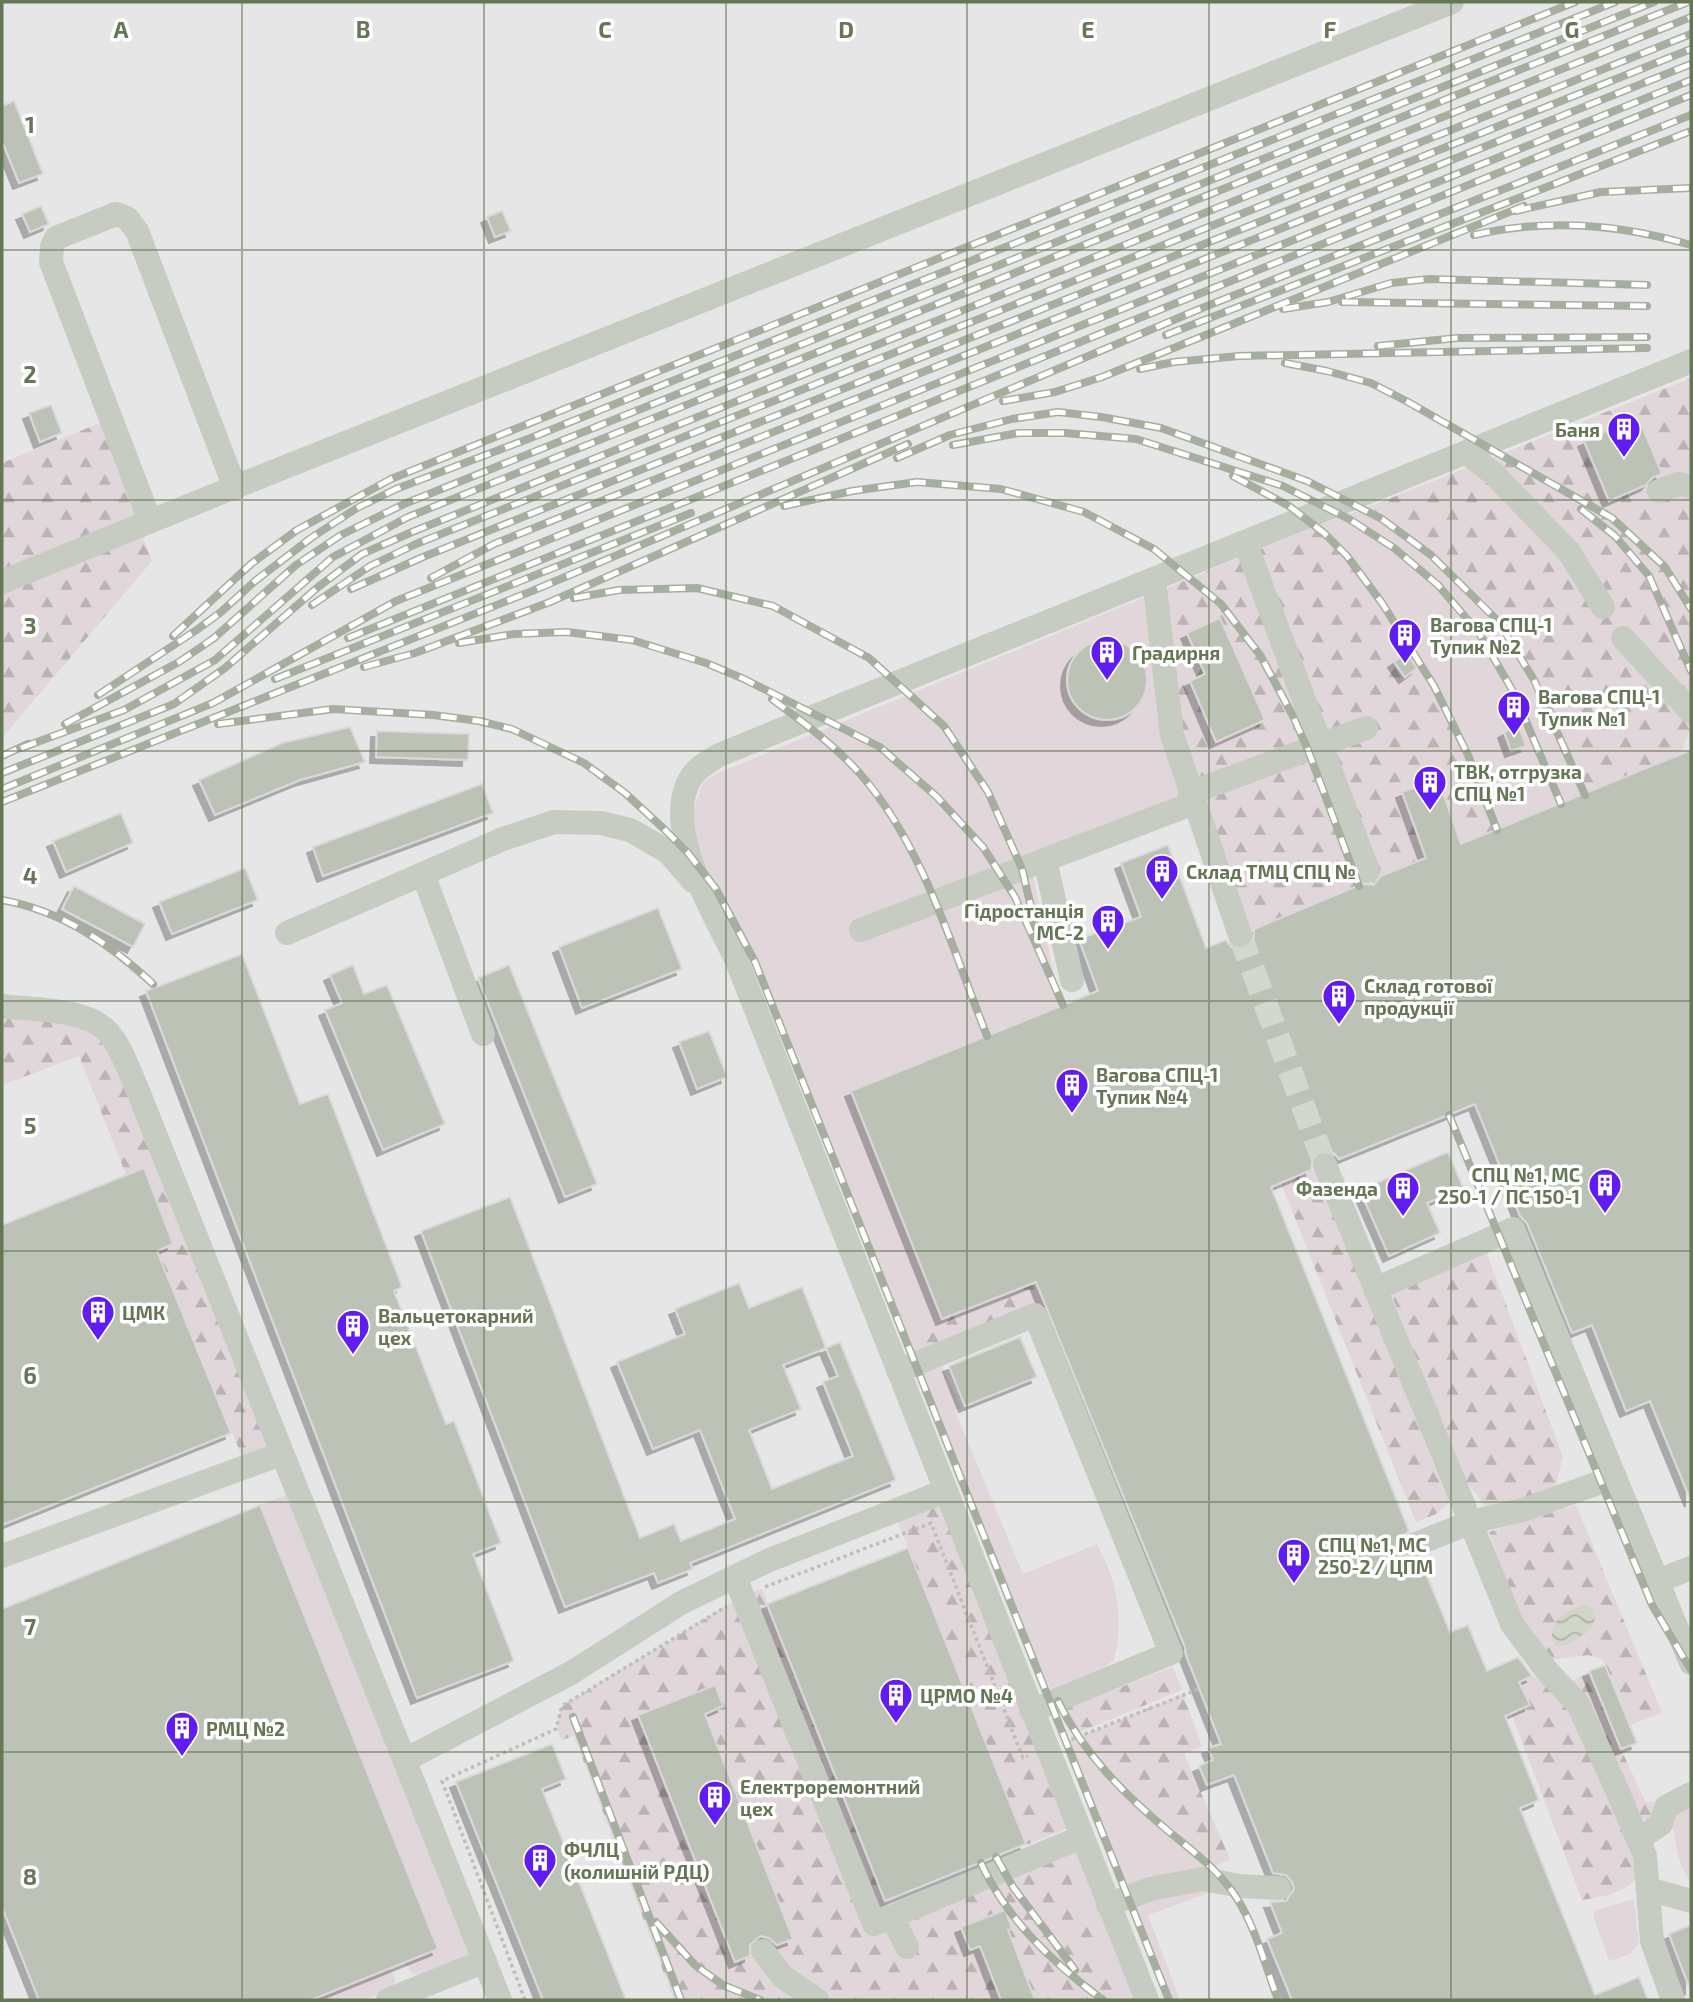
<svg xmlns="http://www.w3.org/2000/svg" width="1693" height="2002" font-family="'Exo 2',sans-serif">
  <defs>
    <pattern id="forest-firs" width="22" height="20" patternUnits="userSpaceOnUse" patternTransform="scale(1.75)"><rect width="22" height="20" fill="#e1d6d9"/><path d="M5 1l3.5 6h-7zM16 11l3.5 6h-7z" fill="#bab2b3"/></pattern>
    <pattern id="water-waves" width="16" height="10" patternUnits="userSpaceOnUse" patternTransform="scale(1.75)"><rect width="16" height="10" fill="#d0d6c8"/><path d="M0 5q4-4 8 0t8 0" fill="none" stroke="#adb2a5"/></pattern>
    <filter id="shadow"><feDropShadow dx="-6" dy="6" stdDeviation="0" flood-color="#0004"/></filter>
  </defs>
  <rect width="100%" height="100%" fill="#f8f5f8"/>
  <rect fill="#e7e6e6" x="2" y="2" width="1689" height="1998"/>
  <g fill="#e1d6d9">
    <path d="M1363 509 1382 519 1431 555 1498 621 1534 680 1585 795 1497 830 1468 755 1434 686 1382 603 1347 556 1316 526Z"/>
    <path d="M1155 593 1194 803 1031 865 1052 966 1063 1005 851 1091 942 1319 904 1335 755 962 732 916 701 864 692 814 703 783 716 774Z"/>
    <path d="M942 1366 961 1408 955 1411 1023 1574 1097 1544C1118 1584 1124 1616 1114 1660L1098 1672 1053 1693 1022 1633 919 1375Z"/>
    <path d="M292 1493 477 1956 419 1976 411 1972 404 1962 438 1948 260 1505Z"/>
    <path d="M1079 1737 1093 1757 1130 1798 1211 1868 1185 1872 1125 1889 1065 1742Z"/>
    <path d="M1691 1803V1881C1677 1867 1675 1835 1671 1815Z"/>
    <path d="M1082 1837 1147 2000H1117L1058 1847Z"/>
    <path d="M1218 1890 1148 1915 1180 2000H1169L1129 1899 1151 1892Z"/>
    <path d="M1634 1899 1639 1943 1630 1954 1609 1961 1593 1915 1596 1910Z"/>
    <path d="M390 1968 395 1979 394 1987 365 2000H311Z"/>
  </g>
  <g fill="url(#forest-firs)">
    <path d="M1691 378V727L1680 755 1585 795 1535 680 1498 621 1431 555 1363 509Z"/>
    <path d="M100 423 152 561 2 738V463Z"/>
    <path d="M1316 526 1347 556 1382 603 1434 686 1468 755 1497 830 1240 935 1190 793 1155 593Z"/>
    <path d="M27 1009 108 1030 281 1454 246 1466 157 1251 173 1243 144 1168 126 1175 79 1056 2 1085V1020Z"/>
    <path d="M1315 1169 1449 1503 1436 1514 1416 1522 1281 1183Z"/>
    <path d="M1487 1254 1563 1457 1555 1489 1517 1503 1485 1506 1461 1475 1391 1293Z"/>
    <path d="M1036 1282 1049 1316 916 1363 904 1335Z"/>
    <path d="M950 1502 1077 1825 1026 1845 898 1522Z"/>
    <path d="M1576 1505 1662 1713 1630 1725 1602 1659 1588 1655 1552 1660 1520 1618 1489 1532Z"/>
    <path d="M762 1589 892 1916 1058 1847 1117 2000H674L574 1736 562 1740 556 1729 562 1706 744 1595Z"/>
    <path d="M1173 1667 1182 1690 1077 1733 1062 1710Z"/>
    <path d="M1589 1671 1621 1749 1646 1803 1653 1801 1658 1815 1648 1821 1633 1815 1571 1684 1574 1680Z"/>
    <path d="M1533 1676 1554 1690 1590 1745 1639 1876C1623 1894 1605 1896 1582 1900L1511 1713 1529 1705 1519 1682Z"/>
    <path d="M1183 1694 1202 1746 1184 1754 1230 1859 1211 1868 1130 1798 1093 1757 1079 1737Z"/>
  </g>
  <path fill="url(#water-waves)" d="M1584 1605 1593 1609 1595 1618 1591 1630 1566 1645 1555 1646C1544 1623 1565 1611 1584 1605Z"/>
  <g fill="#bcc2b5" stroke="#dad8da" stroke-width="2" fill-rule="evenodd" filter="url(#shadow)">
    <path d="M14 101 43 174 19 183 2 141V106Z"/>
    <path d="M41 206 49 224 30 232 22 214Z"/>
    <path d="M502 211 511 231 495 237 487 217Z"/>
    <path d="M51 405 62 433 40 442 29 413Z"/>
    <path d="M1638 417 1662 474 1653 477 1646 485 1609 501 1584 441Z"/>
    <path d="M1220 618 1265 720 1216 742 1190 681 1205 674 1187 633Z"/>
    <circle cx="1107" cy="680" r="40"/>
    <path d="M1406 653 1417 668 1405 677 1394 662Z"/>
    <path d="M1518 725 1526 746 1511 751 1504 732Z"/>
    <path d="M350 727 365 762 300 780 215 815 199 780 282 743Z"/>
    <path d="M377 731 469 734 468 760 376 757Z"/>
    <path d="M1691 750V1501L1650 1401 1626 1411 1592 1325 1572 1333 1527 1223 1520 1216 1475 1104 1339 1159 1334 1153 1320 1151 1313 1156 1311 1170 1271 1187 1409 1531 1403 1535 1399 1542 1401 1551 1411 1560 1420 1559 1450 1632 1468 1625 1487 1671 1518 1657 1532 1676 1519 1682 1530 1705 1505 1716 1539 1800 1520 1808 1595 1995 1639 1977 1648 2000H1292L1267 1939 1282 1933 1270 1902 1286 1901 1294 1889 1292 1882 1286 1875 1273 1873 1234 1775 1207 1785 1199 1766 1213 1760 1208 1748 1221 1744 1186 1655 1185 1647 1036 1282 942 1319 851 1091 1098 991 1079 939 1141 917 1121 863 1168 845 1206 948 1226 940 1231 947 1244 949 1251 945 1254 939V929L1362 884 1374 885 1381 876 1426 858 1402 792 1438 779 1461 844Z"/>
    <path d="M482 784 493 813 323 876 313 847Z"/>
    <path d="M121 813 133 843 66 872 53 841Z"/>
    <path d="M245 868 258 900 172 934 159 902Z"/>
    <path d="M74 886 145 924 133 947 62 909Z"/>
    <path d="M658 908 682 969 582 1008 559 947Z"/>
    <path d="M242 954 300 1104 328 1094 402 1287 394 1291 446 1424 454 1421 501 1543 473 1554 514 1661 417 1698 146 991Z"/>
    <path d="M353 965 364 994 387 985 445 1124 383 1150 325 1010 342 1003 330 975Z"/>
    <path d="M509 965 597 1184 565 1197 478 978Z"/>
    <path d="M709 1031 727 1077 697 1089 679 1042Z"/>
    <path d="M1448 1152 1463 1187 1427 1203 1440 1233 1389 1256 1360 1190Z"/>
    <path d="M144 1168 173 1244 157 1251 231 1433 2 1525V1225Z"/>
    <path d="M510 1197 640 1538 674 1524 681 1541 735 1519 700 1430 653 1449 617 1362 685 1334 675 1309 739 1283 749 1308 802 1287 826 1348 840 1342 896 1480 690 1563 693 1569 658 1583 654 1573 565 1607 421 1231ZM826 1348 838 1376 823 1382 853 1456 772 1489 749 1430 801 1409 783 1365Z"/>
    <path d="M1020 1337 1037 1377 965 1406 949 1366Z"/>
    <path d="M260 1505 438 1949 311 2000H39L2 1907V1609Z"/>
    <path d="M908 1548 1026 1844 885 1901 767 1604Z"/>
    <path d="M1605 1665 1637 1743 1621 1749 1589 1671Z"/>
    <path d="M715 1685 723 1706 705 1714 793 1939 777 1945 769 1938 760 1936 750 1945V1956L735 1962 638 1715Z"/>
    <path d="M552 1744 566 1779 542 1789 626 2000H543L456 1782Z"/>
    <path d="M1005 1910 1012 1929 1008 1930 1035 2000H1001L980 1946 970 1950 961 1927Z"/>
    <path d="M1691 1925V1988L1690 1989 1669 1934Z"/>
  </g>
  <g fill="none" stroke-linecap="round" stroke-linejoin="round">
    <path stroke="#d4d6d0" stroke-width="24" stroke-dasharray="24 12" stroke-linecap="butt" d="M1240 935 1325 1165"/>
    <g stroke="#bcc0b9" stroke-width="3.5" stroke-dasharray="3.5 3.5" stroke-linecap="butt">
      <path d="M765 1587 931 1523 1023 1758 1028 1756"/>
      <path d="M1065 1742 1199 1689"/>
      <path d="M525 2000 442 1781 556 1729 562 1706 727 1606"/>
    </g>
    <g stroke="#c7ccc3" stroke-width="24">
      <path d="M1467 453 1494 474 1569 552 1603 607"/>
      <path d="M1659 491 1678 484 1691 486"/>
      <path d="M150 521 51 262 52 246 56 238 116 214 127 218 137 231 235 488"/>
      <path d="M1245 542 1368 871"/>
      <path d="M1154 579 1172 735 1240 935"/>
      <path d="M2 582 220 493 1452 2"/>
      <path d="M1623 638 1691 712"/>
      <path d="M1190 793 1366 728"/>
      <path d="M1045 860 1072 980"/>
      <path d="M423 874 483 1034"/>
      <path d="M861 930 1194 803"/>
      <path d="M287 933 503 839 554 822 601 823 630 830 668 852 693 881"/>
      <path d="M2 1006C32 1010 86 1008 108 1032 121 1046 128 1069 136 1086L500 2000"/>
      <path d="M1325 1165 1512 1624 1547 1671 1578 1704 1613 1781 1645 1856 1652 1941 1673 2000"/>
      <path d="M1375 1289 1513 1229 1691 1663"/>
      <path d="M898 1371 1035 1315 1171 1653 1031 1711"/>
      <path d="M1414 1545 1471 1522 1523 1510 1615 1477"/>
      <path d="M2 1556 281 1454"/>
      <path d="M735 1577 874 1924 1082 1837"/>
      <path d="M1658 1581 1691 1568"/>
      <path d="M405 1760 571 1673 681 1603 767 1561 945 1491"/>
      <path d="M1638 1840 1661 1824 1666 1807 1691 1794"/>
      <path d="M1648 1889 1691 1901"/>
      <path d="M1108 1905 1150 1889 1203 1879 1240 1886 1279 1888"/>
      <path d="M892 1917 907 1947"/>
      <path d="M763 1951 783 1977 817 2000"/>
      <path d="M388 2000 485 1961"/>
      <path d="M1147 2000 736 959C714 913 662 829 690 779 696 768 708 762 719 755L1691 361"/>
    </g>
    <defs>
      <g id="rail">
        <path d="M1515 211 1601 192 1691 188"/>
        <path d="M1474 235C1547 218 1620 224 1691 245"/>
        <path d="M1342 302 1647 306"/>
        <path d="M1283 309 1328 302 1391 283 1429 279 1647 285"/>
        <path d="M1166 335 1691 131"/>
        <path d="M1378 346 1457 338 1647 337"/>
        <path d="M1285 363 1327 371 1371 383 1408 402 1612 518 1665 567 1691 609"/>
        <path d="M1140 369 1174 362 1239 356 1647 348"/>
        <path d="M1003 401 1055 392 1102 377 1524 206"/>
        <path d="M953 445 1019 433H1065L1136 439 1283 486 1349 519 1394 548 1438 585 1479 633 1514 693 1561 804"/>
        <path d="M897 458 950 435 1012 419 1058 412 1101 417 1161 428 1307 481 1382 519 1431 555 1498 621 1534 680 1585 795"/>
        <path d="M1233 476 1289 506 1324 533 1347 556 1382 603 1434 686 1468 755 1497 830"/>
        <path d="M784 506 852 491 917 482 1001 489 1084 512 1154 549 1221 604 1260 655 1292 714 1308 750 1359 886"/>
        <path d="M1581 509 1615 536 1649 576 1691 671"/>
        <path d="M431 578 494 544 1691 64"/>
        <path d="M351 589 423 557 1691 49"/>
        <path d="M574 598 619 590 697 588 773 606 869 658 944 726 988 792 1022 869 1037 932"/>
        <path d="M312 605 370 566 416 544 1691 34"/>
        <path d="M173 636 251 564 297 530 391 479 1575 2"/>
        <path d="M348 638 1691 95"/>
        <path d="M459 643 514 634 567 632 632 640 706 663 744 679 880 747 937 797 983 847 1015 897 1063 1005"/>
        <path d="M364 667 415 653 550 602 908 444"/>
        <path d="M275 679 691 513"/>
        <path d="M98 695 198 629 221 612 255 581 311 538 357 508 396 489 528 439 1615 2"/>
        <path d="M772 699C803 722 837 747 862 776 923 846 953 950 987 1036"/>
        <path d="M65 724 179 662 214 638 296 565 341 535 404 504 1654 2"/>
        <path d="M218 724 333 709 433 715 479 721 512 729 584 763 625 793 663 828 688 853 716 889 755 962 1169 2000"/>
        <path d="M21 748 124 710 215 660 333 557 408 517 1688 2"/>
        <path d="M2 756 28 744"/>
        <path d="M2 773 174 704 225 668 318 587 362 554 412 532 1691 17"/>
        <path d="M2 789 213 703 396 601 1691 80"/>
        <path d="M2 802 532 591 1202 308 1691 115"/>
        <path d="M2 900C62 911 109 943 153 984"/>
        <path d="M1449 1115 1652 1605 1691 1670"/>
        <path d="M1058 1701C1083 1753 1124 1794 1167 1830 1191 1850 1219 1870 1236 1897 1255 1926 1266 1967 1278 2000"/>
        <path d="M573 1717 681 2000"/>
        <path d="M996 1857 1013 1887 1075 1970"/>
        <path d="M981 1863C1007 1920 1053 1963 1103 2000"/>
        <path d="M656 1922 695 1965 723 1985 760 2000"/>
      </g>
    </defs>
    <use href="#rail" stroke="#a6af9f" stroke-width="8"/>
    <use href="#rail" stroke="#fff" stroke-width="5" stroke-dasharray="16" stroke-linecap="butt"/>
  </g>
  <path fill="none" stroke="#667758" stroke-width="2" stroke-opacity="0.55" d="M242 2V2000M484 2V2000M726 2V2000M967 2V2000M1209 2V2000M1451 2V2000M2 250H1691M2 500H1691M2 751H1691M2 1001H1691M2 1251H1691M2 1502H1691M2 1752H1691"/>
  <defs>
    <symbol id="building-pin" viewBox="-11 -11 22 30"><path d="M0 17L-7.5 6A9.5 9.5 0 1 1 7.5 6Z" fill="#611bf3" stroke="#fff"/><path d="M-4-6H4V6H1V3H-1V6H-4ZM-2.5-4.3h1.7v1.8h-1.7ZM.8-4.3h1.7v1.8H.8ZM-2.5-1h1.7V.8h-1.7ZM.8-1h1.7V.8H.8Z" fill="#fff"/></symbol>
  </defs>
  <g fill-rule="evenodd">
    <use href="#building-pin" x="1605" y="410" width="38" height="52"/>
    <use href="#building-pin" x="1386" y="616" width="38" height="52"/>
    <use href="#building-pin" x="1088" y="633" width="38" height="52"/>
    <use href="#building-pin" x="1495" y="688" width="38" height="52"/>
    <use href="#building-pin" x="1411" y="763" width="38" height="52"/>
    <use href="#building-pin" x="1143" y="852" width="38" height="52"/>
    <use href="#building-pin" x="1089" y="902" width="38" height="52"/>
    <use href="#building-pin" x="1320" y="977" width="38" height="52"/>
    <use href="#building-pin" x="1053" y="1066" width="38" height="52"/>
    <use href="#building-pin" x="1586" y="1166" width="38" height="52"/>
    <use href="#building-pin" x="1384" y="1169" width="38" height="52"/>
    <use href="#building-pin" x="79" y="1293" width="38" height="52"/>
    <use href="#building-pin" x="334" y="1307" width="38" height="52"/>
    <use href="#building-pin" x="1275" y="1536" width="38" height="52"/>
    <use href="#building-pin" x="877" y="1676" width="38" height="52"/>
    <use href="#building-pin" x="163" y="1709" width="38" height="52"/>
    <use href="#building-pin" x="696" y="1778" width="38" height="52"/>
    <use href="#building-pin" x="521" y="1841" width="38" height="52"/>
  </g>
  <g text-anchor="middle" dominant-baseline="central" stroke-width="7" stroke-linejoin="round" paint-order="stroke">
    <g font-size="19" font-weight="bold" fill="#667758" stroke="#fff" text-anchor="start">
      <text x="1600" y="429" text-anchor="end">Баня</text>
      <text x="1430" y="624">Вагова СПЦ-1<tspan x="1430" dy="22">Тупик №2</tspan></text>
      <text x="1132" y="652">Градирня</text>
      <text x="1538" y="696">Вагова СПЦ-1<tspan x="1538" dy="22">Тупик №1</tspan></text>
      <text x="1454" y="771">ТВК, отгрузка<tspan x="1454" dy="22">СПЦ №1</tspan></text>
      <text x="1186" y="871">Склад ТМЦ СПЦ №</text>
      <text x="1084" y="910" text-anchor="end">Гідростанція<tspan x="1084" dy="22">МС-2</tspan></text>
      <text x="1364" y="985">Склад готової<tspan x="1364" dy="22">продукції</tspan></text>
      <text x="1096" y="1074">Вагова СПЦ-1<tspan x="1096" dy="22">Тупик №4</tspan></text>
      <text x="1580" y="1174" text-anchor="end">СПЦ №1, МС<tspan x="1580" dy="22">250-1 / ПС 150-1</tspan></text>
      <text x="1378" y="1188" text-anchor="end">Фазенда</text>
      <text x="122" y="1312">ЦМК</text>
      <text x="378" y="1315">Вальцетокарний<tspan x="378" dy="22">цех</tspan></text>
      <text x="1318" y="1544">СПЦ №1, МС<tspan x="1318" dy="22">250-2 / ЦПМ</tspan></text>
      <text x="920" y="1695">ЦРМО №4</text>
      <text x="206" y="1728">РМЦ №2</text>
      <text x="740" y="1786">Електроремонтний<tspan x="740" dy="22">цех</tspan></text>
      <text x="564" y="1849">ФЧЛЦ<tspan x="564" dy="22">(колишній РДЦ)</tspan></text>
    </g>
  </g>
  <g font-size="23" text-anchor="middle" font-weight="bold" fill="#667758" stroke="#fff" stroke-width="7" stroke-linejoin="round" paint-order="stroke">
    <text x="121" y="38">A</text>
    <text x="363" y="38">B</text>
    <text x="605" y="38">C</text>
    <text x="846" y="38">D</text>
    <text x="1088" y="38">E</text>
    <text x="1330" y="38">F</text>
    <text x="1572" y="38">G</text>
    <text x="30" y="133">1</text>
    <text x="30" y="383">2</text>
    <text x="30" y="634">3</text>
    <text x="30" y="884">4</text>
    <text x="30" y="1134">5</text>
    <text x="30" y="1384">6</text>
    <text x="30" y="1635">7</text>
    <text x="30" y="1885">8</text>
  </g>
  <rect width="1693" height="2002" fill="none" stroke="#667758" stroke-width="7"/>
</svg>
